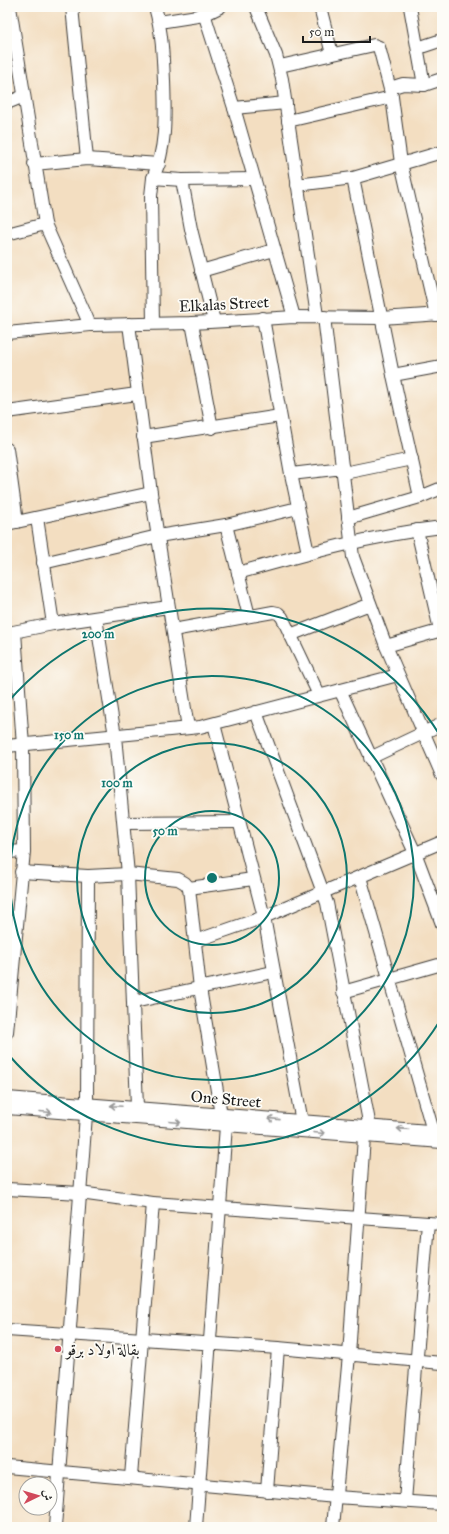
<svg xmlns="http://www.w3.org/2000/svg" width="449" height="1534" font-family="'IM FELL Great Primer',Amiri,serif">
  <rect width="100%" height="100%" fill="#fdfcf7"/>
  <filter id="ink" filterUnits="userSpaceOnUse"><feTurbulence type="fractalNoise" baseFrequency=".025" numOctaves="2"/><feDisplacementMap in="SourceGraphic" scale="8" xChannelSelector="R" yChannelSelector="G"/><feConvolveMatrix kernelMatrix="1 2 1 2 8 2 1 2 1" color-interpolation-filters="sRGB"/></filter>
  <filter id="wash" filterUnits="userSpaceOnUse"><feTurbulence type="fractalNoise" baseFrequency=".012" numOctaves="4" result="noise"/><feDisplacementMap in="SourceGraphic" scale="16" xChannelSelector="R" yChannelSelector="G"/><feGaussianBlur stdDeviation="0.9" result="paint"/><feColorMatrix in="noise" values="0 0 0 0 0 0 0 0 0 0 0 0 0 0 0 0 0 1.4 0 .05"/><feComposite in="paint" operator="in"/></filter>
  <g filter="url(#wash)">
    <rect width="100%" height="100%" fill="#f3dec1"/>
  </g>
  <g filter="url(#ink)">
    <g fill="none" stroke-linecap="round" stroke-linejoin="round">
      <defs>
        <g id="minor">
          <path d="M10 7 45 224 90 325"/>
          <path d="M72 7 87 159"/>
          <path d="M202 7 234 108 294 317"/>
          <path d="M256 7 276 55 282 79 317 316"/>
          <path d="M320 7 332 54"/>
          <path d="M410 7 424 85"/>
          <path d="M159 22 204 15 220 7"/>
          <path d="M418 48 442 40"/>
          <path d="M280 66 374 45 379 47 392 97 401 163 436 315"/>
          <path d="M390 88 403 84 424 85 442 79"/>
          <path d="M7 103 24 96"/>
          <path d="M234 108 286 103"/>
          <path d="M288 121 392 97"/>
          <path d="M34 164 87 159 159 164"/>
          <path d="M153 178C167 147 165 114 164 81 163 56 162 31 155 7"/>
          <path d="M353 178 393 375 420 497"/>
          <path d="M182 180 191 229 214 321"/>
          <path d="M297 185 353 178 442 152"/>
          <path d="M7 234 45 224"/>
          <path d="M201 271 274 250"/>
          <path d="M324 317 353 557 386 646 442 775"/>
          <path d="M263 318 291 474 308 553"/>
          <path d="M153 323 151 196 153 178 182 180 254 179"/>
          <path d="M192 323 212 428"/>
          <path d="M129 324 151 493 188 728"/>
          <path d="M7 333 90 325 192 323 294 317 381 318 442 314"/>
          <path d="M393 375 442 366"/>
          <path d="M7 412 137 394"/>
          <path d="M143 437 280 416"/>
          <path d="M7 449 17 522"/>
          <path d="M344 473 412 459"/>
          <path d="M291 474 343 468"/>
          <path d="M37 518 53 624"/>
          <path d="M348 518 420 497 442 488"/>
          <path d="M7 524 151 493"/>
          <path d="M226 525 249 616"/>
          <path d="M417 530 440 630"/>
          <path d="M43 563 158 536 226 525 298 508"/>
          <path d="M238 573C305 554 373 535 442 527"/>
          <path d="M96 618 115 736 128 874 137 1107"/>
          <path d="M173 630 273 612 278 613 282 617 319 695"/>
          <path d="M8 633 53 624 168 607"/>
          <path d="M290 635 370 604"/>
          <path d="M386 646 442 630"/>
          <path d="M340 690 416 855 442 924"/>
          <path d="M256 712 327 903 370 1127"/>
          <path d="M214 724 264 917 302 1122"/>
          <path d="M7 746 200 727 398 675"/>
          <path d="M370 758 442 724"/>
          <path d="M124 823 238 822"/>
          <path d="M7 852 24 851"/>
          <path d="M21 872 88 876 128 874 178 879 185 883 189 888 253 879"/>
          <path d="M360 877 433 1131"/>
          <path d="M189 888 200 988 221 1115"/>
          <path d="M195 941 264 917 442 842"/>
          <path d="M343 992 442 964"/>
          <path d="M134 1002 273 972"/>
          <path d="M7 1032 24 851 23 746 15 632"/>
          <path d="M7 1098 442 1132"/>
          <path d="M87 1105 88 876"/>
          <path d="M7 1108 442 1142"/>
          <path d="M7 1189 80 1193 153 1203 442 1224"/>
          <path d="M7 1330 278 1348 442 1363"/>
          <path d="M7 1467 336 1497 442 1504"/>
          <path d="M131 1477 153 1203"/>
          <path d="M267 1491 278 1348"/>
          <path d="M405 1501 428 1223"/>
          <path d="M55 1527 86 1115"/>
          <path d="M196 1527 226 1126"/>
          <path d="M333 1527 349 1355 364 1137"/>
        </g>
      </defs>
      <use href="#minor" stroke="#3c3935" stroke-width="14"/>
      <use href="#minor" stroke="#fff" stroke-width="12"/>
    </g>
    <defs><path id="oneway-shaft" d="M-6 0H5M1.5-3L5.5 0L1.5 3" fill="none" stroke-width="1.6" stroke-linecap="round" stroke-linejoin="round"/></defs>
    <g stroke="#999">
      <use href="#oneway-shaft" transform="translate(116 1106) rotate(-177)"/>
      <use href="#oneway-shaft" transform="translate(46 1112) rotate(5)"/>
      <use href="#oneway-shaft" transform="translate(274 1119) rotate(-174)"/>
      <use href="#oneway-shaft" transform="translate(175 1122) rotate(5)"/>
      <use href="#oneway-shaft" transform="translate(403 1129) rotate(-176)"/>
      <use href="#oneway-shaft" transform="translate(319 1133) rotate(5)"/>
    </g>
  </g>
  <g fill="none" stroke="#0f766e" stroke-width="2">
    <circle cx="212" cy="878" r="67"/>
    <circle cx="212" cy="878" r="135"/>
    <circle cx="212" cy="878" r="202"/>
    <path d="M441 1019A269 269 0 0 1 7 1053M7 703A269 269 0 0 1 441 737"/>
  </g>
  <circle fill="#d1495b" stroke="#fdfcf7" stroke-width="1.5" cx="58" cy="1349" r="4"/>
  <g text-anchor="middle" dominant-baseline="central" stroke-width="3.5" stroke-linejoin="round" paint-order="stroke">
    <g font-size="16" fill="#1c1c1c" stroke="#fdfcf7">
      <text transform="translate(224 304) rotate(-3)">Elkalas Street</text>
      <text transform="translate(226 1099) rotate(5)">One Street</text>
    </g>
    <g font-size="16" fill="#1c1c1c" stroke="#fdfcf7" text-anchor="start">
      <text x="66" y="1349">بقالة اولاد برقو</text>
    </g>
  </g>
  <circle cx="212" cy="878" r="6" fill="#0f766e" stroke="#fdfcf7" stroke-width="2"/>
  <g font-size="12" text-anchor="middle" font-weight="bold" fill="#0f766e" stroke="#fdfcf7" stroke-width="3.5" stroke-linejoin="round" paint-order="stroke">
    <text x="98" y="638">200 m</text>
    <text x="69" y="739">150 m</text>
    <text x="117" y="787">100 m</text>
    <text x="165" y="835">50 m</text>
  </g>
  <rect width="449" height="1534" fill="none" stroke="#fdfcf7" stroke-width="24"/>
  <g transform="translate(38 1496) rotate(85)"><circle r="19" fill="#fdfcf7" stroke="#a3a29f"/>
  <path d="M0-3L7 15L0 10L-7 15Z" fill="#d1495b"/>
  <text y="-6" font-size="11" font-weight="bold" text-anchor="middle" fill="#1c1c1c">ش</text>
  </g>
  <path d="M303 36v6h67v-6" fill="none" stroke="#1c1c1c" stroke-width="2"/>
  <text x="309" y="36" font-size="12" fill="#1c1c1c" stroke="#fdfcf7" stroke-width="3" paint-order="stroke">50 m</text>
</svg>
